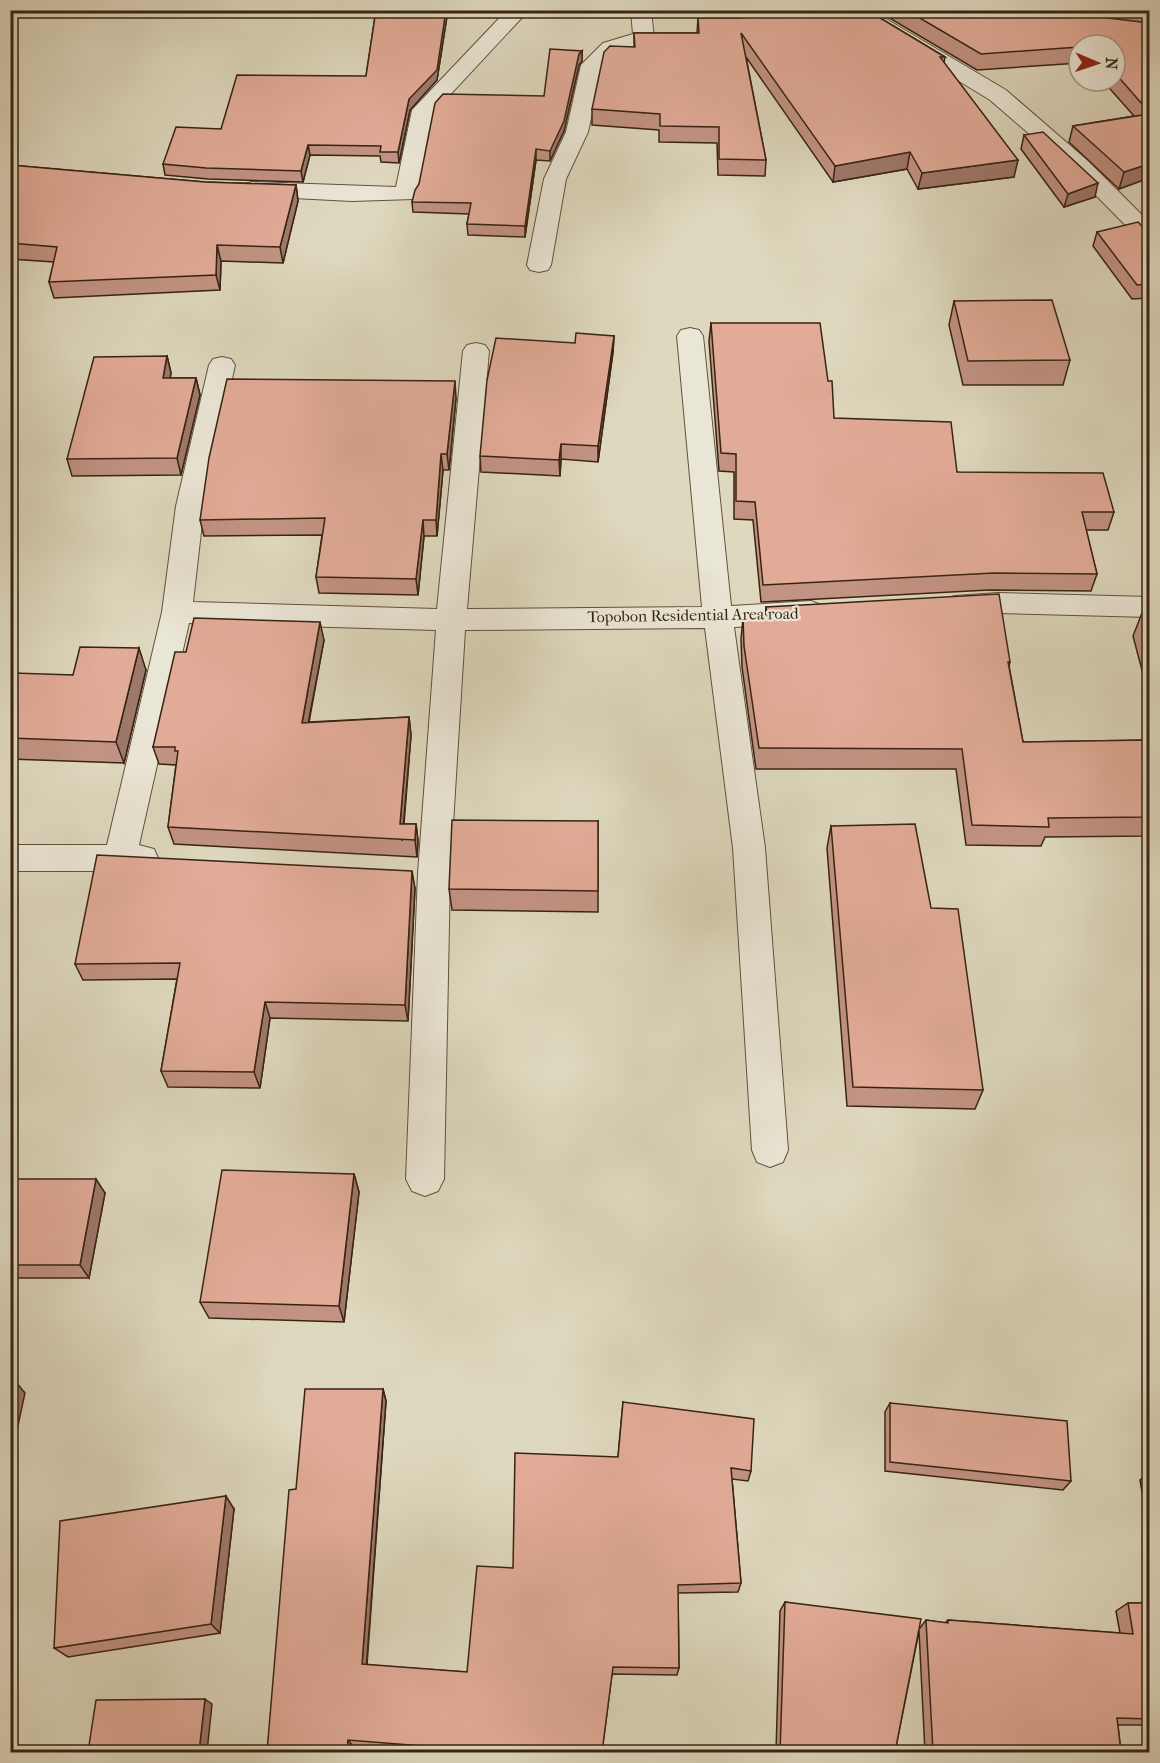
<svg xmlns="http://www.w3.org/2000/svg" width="1160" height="1763" font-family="'IM FELL French Canon',serif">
  <rect width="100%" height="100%" fill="#ded8be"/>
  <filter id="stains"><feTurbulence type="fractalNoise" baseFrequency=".00333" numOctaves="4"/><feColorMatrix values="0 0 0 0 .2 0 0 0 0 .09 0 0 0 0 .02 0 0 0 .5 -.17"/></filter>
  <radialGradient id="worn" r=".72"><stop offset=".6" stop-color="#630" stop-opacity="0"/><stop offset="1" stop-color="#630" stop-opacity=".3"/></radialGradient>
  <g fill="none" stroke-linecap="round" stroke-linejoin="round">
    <defs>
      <g id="minor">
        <path d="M507 10H529L434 112 418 194 414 199 352 201 252 196 244 194 240 189 244 184 252 182 396 187 412 110Z"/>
        <path d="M631 10H651L654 38 651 42 617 51 602 67 588 132 566 179 551 265 548 270 539 272 530 270 527 265 544 179 566 132 581 65 603 43 633 34Z"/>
        <path d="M846 10H871L1006 90 1088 161 1150 223V244L1142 242 1072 171 990 100 849 14Z"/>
        <path d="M690 328 699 330 703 336 731 606 811 601 821 605 826 612 821 619 811 623 734 627 765 848 788 1150 783 1162 770 1167 757 1162 752 1150 733 848 705 628 465 630 450 873 444 1179 438 1191 425 1196 412 1191 406 1179 418 873 436 630 189 623 139 845 154 849 158 858 154 867 142 871H10V845H107L162 612 176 506 209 365 213 359 222 357 231 359 235 365 204 506 193 602 437 609 463 351 467 345 476 343 485 345 489 351 467 609 702 607 677 336 681 330Z"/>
        <path d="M998 593 1150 597V617L998 613 955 616 945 613 940 606 945 599 955 596Z"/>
      </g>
    </defs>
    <use href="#minor" stroke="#62503e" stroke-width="2"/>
    <use href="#minor" fill="#eae6d5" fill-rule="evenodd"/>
  </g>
  <g fill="#c29383" stroke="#382313" stroke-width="1.5">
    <path d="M376 10H448L437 80 410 110 399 163 381 162 380 156 310 155 303 182 208 179 165 175 163 164 221 129 366 76Z"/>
    <path d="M732 10H867L945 57 944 63 1014 177 918 189 907 169 833 182 746 57 766 160 765 176 718 175 717 143 659 142V130L592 125V109L634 47V33H697L698 18H731Z"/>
    <path d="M876 10H1092L1100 17 1109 18 1099 10H1149V178L1119 189 1069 142 1073 126 1134 116 1103 81H1115V45H1079V63L977 70Z"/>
    <path d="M582 51V61L579 65 564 131 550 161 536 160 525 237 468 235 467 224 469 214 413 212 412 202 419 184 544 96Z"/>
    <path d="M1024 135 1095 197 1064 207 1021 149Z"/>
    <path d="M10 165 205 182 296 185 298 201 283 263 221 261 220 290 54 298 49 282 54 262 10 259Z"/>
    <path d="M1146 230 1149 231V298L1132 299 1093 246 1097 232Z"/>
    <path d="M954 301 1070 360 1063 385H963L949 325Z"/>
    <path d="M711 323 834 418 957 472 1114 512 1108 530H1086L1097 574 1091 591 989 590 761 602 753 520 734 519V472L719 471 709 341Z"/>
    <path d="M614 336 613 352 598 462 561 459 560 476 481 472 480 456 575 343Z"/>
    <path d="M167 356 171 373 170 378H196L200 395 181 475 72 476 67 459Z"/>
    <path d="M456 398 449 470H443L437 536H424L418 595 319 593 316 577 322 535 204 536 200 520Z"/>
    <path d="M766 607 1010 662 1009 666 1023 742 1149 740V836L1045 837 1041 846 966 845 956 769H756L742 667 741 639 743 618H765Z"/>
    <path d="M1142 613H1149V697L1133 636Z"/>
    <path d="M324 640 309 722 409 717 411 735 404 824H416L418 841 417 857 174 844 168 827 176 765 159 764 153 747 186 652Z"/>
    <path d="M146 670 124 763 10 759V684L73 675Z"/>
    <path d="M598 821V912L452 910 449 889Z"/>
    <path d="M831 826 983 1090 975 1109 847 1106 827 848Z"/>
    <path d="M415 888 408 1021 270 1018 260 1088 168 1087 161 1071 177 979 83 980 75 964Z"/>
    <path d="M354 1174 359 1192 344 1322 209 1318 200 1302Z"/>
    <path d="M10 1179 105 1193 89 1278H10Z"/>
    <path d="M383 1389 386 1401 367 1665 467 1672 513 1568 618 1457 623 1402 751 1471 748 1481 732 1479 741 1583 738 1592 678 1593 679 1668 677 1675 612 1674 602 1752H441L353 1746V1752H267L296 1489Z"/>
    <path d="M890 1403 1071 1481 1063 1490 885 1471V1412Z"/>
    <path d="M1149 1472V1533L1140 1480Z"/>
    <path d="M234 1509 220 1633 68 1657 54 1648Z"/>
    <path d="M785 1602 920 1628 926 1620 945 1623 948 1620 1120 1633 1116 1611 1128 1603H1149V1725H1118L1121 1752H925L919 1631 895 1752H776L780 1611Z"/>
  </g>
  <g fill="#9e786a" stroke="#382313" stroke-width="1.5">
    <path d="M446 10H448L437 80 410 110 399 163 398 152 409 99Z"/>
    <path d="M582 51V61L579 65 564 131 550 161V151L579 54Z"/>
    <path d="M308 145 310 155 303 182 301 171Z"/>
    <path d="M536 149V160L525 237V226Z"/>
    <path d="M910 152 907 169 833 182 835 166Z"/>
    <path d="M1018 160 1014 177 918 189 922 173Z"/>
    <path d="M1149 164V178L1119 189 1124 172Z"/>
    <path d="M1098 183 1095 197 1064 207 1068 194Z"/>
    <path d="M296 185 298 201 283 263 280 247Z"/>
    <path d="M217 245 221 261 220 290 216 275Z"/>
    <path d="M614 336 613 352 598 462V446Z"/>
    <path d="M167 356 171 373 167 395 163 378Z"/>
    <path d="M196 378 200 395 181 475 177 458Z"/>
    <path d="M455 381 456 398 449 470 447 454Z"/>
    <path d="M561 444V459L560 476 559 460Z"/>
    <path d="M441 454 443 470 437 536 436 520Z"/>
    <path d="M423 520 424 536 418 595 416 579Z"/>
    <path d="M320 622 324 640 305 740 302 723Z"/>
    <path d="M139 648 146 670 124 763 116 742Z"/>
    <path d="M409 717 411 735 402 841 400 824Z"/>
    <path d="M416 824 418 841 417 857 415 840Z"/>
    <path d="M412 871 415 888 408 1021 405 1005Z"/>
    <path d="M10 883 18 898 10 929Z"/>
    <path d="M265 1002 270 1018 260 1088 254 1072Z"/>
    <path d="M354 1174 359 1192 344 1322 339 1306Z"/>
    <path d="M96 1179 105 1193 89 1278 80 1265Z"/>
    <path d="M15 1381 25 1393 10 1462V1400Z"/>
    <path d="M383 1389 386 1401 366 1671 362 1664Z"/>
    <path d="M226 1496 234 1509 220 1633 211 1624Z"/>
    <path d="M205 1699 212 1704 207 1752H199Z"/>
    <path d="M348 1740 353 1746V1752H347Z"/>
  </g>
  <g fill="#e2ab98" stroke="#382313" stroke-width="1.5">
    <path d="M376 10H446L437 70 409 99 398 152H380L381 146 308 145 301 171 206 168 163 164 176 127 221 129 237 75 366 76Z"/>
    <path d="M735 10H867L945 57H940L1018 160 922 173 910 152 835 166 741 33 766 160 719 159V127L660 126V114L592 109 604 52 610 46 635 47 634 33H699L698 18H741Z"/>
    <path d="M906 10H1092L1100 17 1149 23V112L1115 73V45H1079V47L981 54Z"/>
    <path d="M550 49 582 51 579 54 564 121 550 151 536 149 525 226 467 224 471 203 412 202 415 190 419 184 435 103 443 94 544 96Z"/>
    <path d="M1149 114V164L1124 172 1073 126Z"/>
    <path d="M1043 132 1098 183 1068 194 1024 135Z"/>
    <path d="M10 165 205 182 296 185 280 247 217 245 216 275 49 282 57 247 10 243V229L13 225H10Z"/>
    <path d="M1138 222 1146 230 1149 231V284L1137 285 1097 232Z"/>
    <path d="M1052 300 1070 360 968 361 954 301Z"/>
    <path d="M711 323H820L828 381H832L834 418 951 422 957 472 1103 473 1114 512H1082L1097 574 994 573 763 585 755 502 736 501V454L721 453Z"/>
    <path d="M576 333 614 336 598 446 561 444 559 460 480 456 487 380 496 338 575 343Z"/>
    <path d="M167 356 163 378H196L177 458 67 459 94 357Z"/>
    <path d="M227 379 455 381 447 454H441L436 520H423L416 579 316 577 325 518 200 520 209 458Z"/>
    <path d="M999 594 1010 662H1008L1023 742 1149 740V817L1048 818 1049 827 972 825 962 749 759 748 744 646 743 618H768L766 607Z"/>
    <path d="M1142 613H1149V638Z"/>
    <path d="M194 618 320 622 302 723 409 717 400 824H416L415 840 168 827 178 751H175V747H153L175 652H186Z"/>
    <path d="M80 647 139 648 116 742 10 738V684L14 673 73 675Z"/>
    <path d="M452 820 598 821V891L449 889Z"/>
    <path d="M915 824 931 908 958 909 983 1090 853 1087 831 826Z"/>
    <path d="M97 855 412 871 405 1005 265 1002 254 1072 161 1071 180 963 75 964Z"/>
    <path d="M222 1170 354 1174 339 1306 200 1302Z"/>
    <path d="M10 1179H96L80 1265H10Z"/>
    <path d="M10 1381H15L10 1400Z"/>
    <path d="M305 1389H383L362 1664 467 1672 477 1566 513 1568 515 1453 618 1457 623 1402 754 1419 751 1471 731 1468 741 1583 678 1585 679 1668 613 1667 602 1752H460V1749L348 1740 347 1752H267L289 1490 296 1489Z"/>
    <path d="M890 1403 1067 1421 1071 1481 890 1462Z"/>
    <path d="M226 1496 211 1624 54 1648 60 1521Z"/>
    <path d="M785 1602 921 1619 895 1752H780Z"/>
    <path d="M1128 1603H1149V1719L1117 1718 1121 1752H933L926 1620 948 1623V1620L1133 1634Z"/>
    <path d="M205 1699 199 1752H88L96 1700Z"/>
  </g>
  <g text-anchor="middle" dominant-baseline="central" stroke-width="4.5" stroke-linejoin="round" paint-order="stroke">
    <g font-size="16" fill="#382313" stroke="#eae6d5">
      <text transform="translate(693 615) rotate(-1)">Topobon Residential Area road</text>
    </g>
  </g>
  <rect width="1160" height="1763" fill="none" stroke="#ded8be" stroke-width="36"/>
  <rect x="12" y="12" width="1136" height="1739" fill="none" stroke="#382313" stroke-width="3"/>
  <rect x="18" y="18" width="1124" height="1727" fill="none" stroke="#382313" stroke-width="1.5"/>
  <g transform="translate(1097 63) rotate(92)"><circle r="28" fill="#eae6d5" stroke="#a39887" stroke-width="1.5"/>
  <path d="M0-4.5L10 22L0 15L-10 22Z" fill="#8f2418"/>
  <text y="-9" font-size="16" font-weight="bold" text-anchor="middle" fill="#382313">N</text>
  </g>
  <rect width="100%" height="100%" filter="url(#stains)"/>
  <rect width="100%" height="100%" fill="url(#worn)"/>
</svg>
